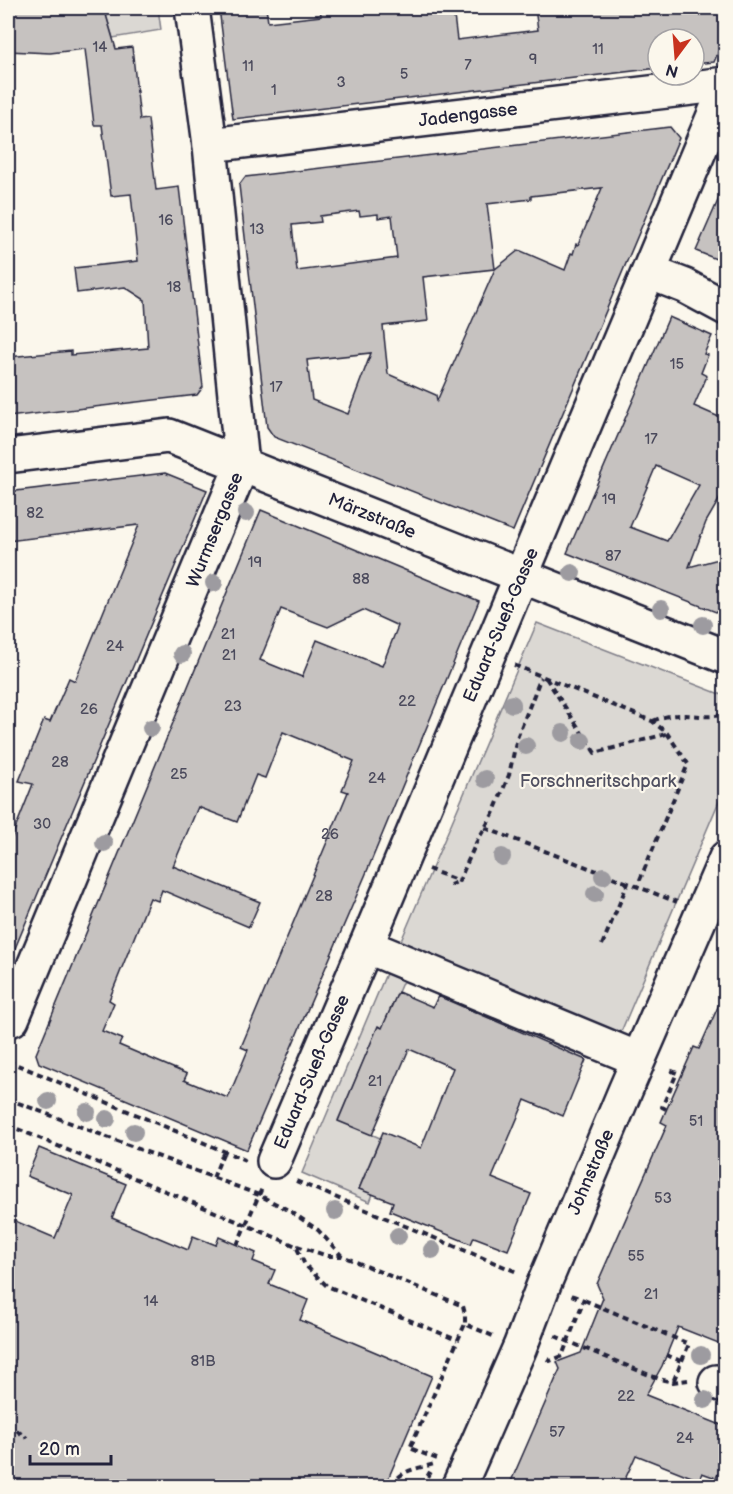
<svg xmlns="http://www.w3.org/2000/svg" width="733" height="1494" font-family="'Balsamiq Sans',sans-serif">
  <rect width="100%" height="100%" fill="#fbf7ec"/>
  <filter id="ink" filterUnits="userSpaceOnUse"><feTurbulence type="fractalNoise" baseFrequency=".0167" numOctaves="2"/><feDisplacementMap in="SourceGraphic" scale="12" xChannelSelector="R" yChannelSelector="G"/><feConvolveMatrix kernelMatrix="1 2 1 2 8 2 1 2 1" color-interpolation-filters="sRGB"/></filter>
  <g filter="url(#ink)">
    <g fill="#dbd8d3" stroke="#7e7d87" stroke-width="1.5">
      <path d="M104 8H158L161 30 113 38Z"/>
      <path d="M537 623 725 696V787L618 1039 398 948Z"/>
      <path d="M388 969 405 976 386 1020 410 1040 378 1027 338 1120 380 1138 359 1188 373 1194 370 1202 302 1173Z"/>
    </g>
    <g fill="#c6c2c0" stroke="#22223b" stroke-width="1.5" fill-rule="evenodd">
      <path d="M9 8H104L116 49 132 47 140 120 148 119 156 190 179 187 203 387 197 395 8 417V357L71 351V355L148 348 145 300 125 287 77 293 74 268 138 261 131 194 111 196 102 125H94L85 49 50 53 8 51Z"/>
      <path d="M219 8H266L268 22 321 16 320 8H344V12L386 8H453L457 40 538 30 535 8H726V34L714 62 694 64V39H658V68L233 119Z"/>
      <path d="M670 127 679 138 513 531 274 437 267 427 239 185 245 177ZM602 188 578 245 576 244 573 254 571 253 565 270 519 250 495 269 487 204 531 199V196ZM359 211 360 216 378 214V218L392 216 397 258 297 271 292 225 321 222 320 216ZM495 269 437 401 436 395 388 374 383 326 428 321 423 277ZM371 353 348 414 312 400 307 360Z"/>
      <path d="M726 182V263L696 251Z"/>
      <path d="M669 317 712 336 704 354 708 355 701 373 707 376 694 406 726 420V488L706 522 689 567 726 557V616L567 553ZM656 466 699 485 667 541 630 527Z"/>
      <path d="M165 473 207 490 8 965V847L33 784 19 781 44 720 50 722 69 678 75 681 139 525 8 541V492Z"/>
      <path d="M261 510 479 601 365 876 247 1150 39 1063 36 1054ZM281 609 328 627 363 610 398 626 382 666 317 640 302 677 260 660ZM283 732 354 761 342 790 348 792 241 1047 248 1050 228 1098 184 1080 187 1074 119 1045 122 1039 102 1031 114 1003 109 1000 150 898 158 901 162 890 249 927 260 902 173 866 198 807 237 822 256 775 265 778Z"/>
      <path d="M726 989V1346L678 1327 662 1366 646 1395 726 1427V1477L718 1474 716 1478 702 1473 699 1480 636 1455 622 1486H509L560 1369 557 1362 581 1353 603 1298 597 1284 667 1125 661 1122 694 1047 699 1049Z"/>
      <path d="M398 992 433 1007 438 996 586 1060 563 1116 525 1100 492 1178 531 1194 508 1250 474 1237 471 1244 390 1211 393 1202 359 1189 383 1132 421 1148 453 1068 409 1049 372 1135 338 1121 378 1026 382 1028Z"/>
      <path d="M39 1148 126 1184 112 1218 188 1250 193 1236 216 1245 219 1237 256 1253 253 1261 275 1270 269 1284 308 1300 300 1320 432 1376 385 1486H8V1218L55 1238 73 1195 27 1176Z"/>
    </g>
    <g fill="none" stroke-linecap="round" stroke-linejoin="round">
      <defs>
        <g id="minor">
          <path d="M210 145 726 84"/>
          <path d="M649 272 685 286 726 308"/>
          <path d="M8 456 169 436 726 657"/>
          <path d="M366 946 638 1059"/>
          <path d="M12 1019 242 465 210 145 192 8"/>
          <path d="M274 1161 366 946 726 87"/>
          <path d="M716 1382 726 1386"/>
        </g>
        <path id="major" d="M459 1486 520 1347 544 1284 625 1091 726 858"/>
      </defs>
      <use href="#minor" stroke="#22223b" stroke-width="38"/>
      <use href="#major" stroke="#22223b" stroke-width="38"/>
      <g stroke="#22223b" stroke-width="4" stroke-dasharray="6 4.5" stroke-linecap="butt">
        <path d="M514 665 652 721 667 733 688 764 637 887"/>
        <path d="M546 678 595 753 666 734"/>
        <path d="M653 721C681 708 700 721 726 714"/>
        <path d="M485 828 628 883"/>
        <path d="M428 869 459 881 476 843 493 814 509 775 517 738 541 677"/>
        <path d="M450 885 459 881"/>
        <path d="M602 945 628 883 677 902"/>
        <path d="M8 1061 245 1160"/>
        <path d="M8 1099 259 1195 290 1211 318 1230 342 1256 463 1306 465 1314V1324L493 1336"/>
        <path d="M666 1109 662 1107 677 1073 667 1069"/>
        <path d="M8 1125 296 1246 305 1265 327 1286 457 1340"/>
        <path d="M213 1178 224 1151"/>
        <path d="M296 1181 517 1272"/>
        <path d="M246 1224 263 1186"/>
        <path d="M297 1246 328 1256H342"/>
        <path d="M584 1300 689 1344 673 1382"/>
        <path d="M555 1336 659 1379 673 1382 688 1380"/>
        <path d="M666 1355 681 1361"/>
        <path d="M547 1359 550 1361 562 1356 584 1300 571 1295"/>
        <path d="M8 1424 27 1438"/>
        <path d="M437 1459 410 1448 465 1324"/>
        <path d="M392 1486C401 1469 417 1469 434 1464"/>
        <path d="M422 1486 431 1470"/>
      </g>
      <use href="#minor" stroke="#fbf7ec" stroke-width="33"/>
      <use href="#major" stroke="#fbf7ec" stroke-width="33"/>
      <path stroke="#22223b" stroke-width="4" stroke-dasharray="6 4.5" stroke-linecap="butt" d="M237 1245 246 1224"/>
    </g>
    <g fill="#9d9ba0">
      <circle cx="246" cy="513" r="9"/>
      <circle cx="572" cy="573" r="9"/>
      <circle cx="214" cy="583" r="9"/>
      <circle cx="661" cy="609" r="9"/>
      <circle cx="703" cy="625" r="9"/>
      <circle cx="182" cy="654" r="9"/>
      <circle cx="512" cy="704" r="9"/>
      <circle cx="151" cy="728" r="9"/>
      <circle cx="563" cy="733" r="9"/>
      <circle cx="582" cy="741" r="9"/>
      <circle cx="526" cy="746" r="9"/>
      <circle cx="485" cy="779" r="9"/>
      <circle cx="104" cy="843" r="9"/>
      <circle cx="502" cy="857" r="9"/>
      <circle cx="603" cy="876" r="9"/>
      <circle cx="595" cy="894" r="9"/>
      <circle cx="48" cy="1101" r="9"/>
      <circle cx="87" cy="1112" r="9"/>
      <circle cx="107" cy="1119" r="9"/>
      <circle cx="134" cy="1132" r="9"/>
      <circle cx="335" cy="1211" r="9"/>
      <circle cx="398" cy="1236" r="9"/>
      <circle cx="432" cy="1250" r="9"/>
      <circle cx="701" cy="1355" r="9"/>
      <circle cx="705" cy="1400" r="9"/>
    </g>
  </g>
  <g text-anchor="middle" dominant-baseline="central" stroke-width="4.5" stroke-linejoin="round" paint-order="stroke">
    <g font-size="15" fill="#4b4a5c">
      <text x="100" y="47">14</text>
      <text x="598" y="49">11</text>
      <text x="533" y="59">9</text>
      <text x="468" y="65">7</text>
      <text x="248" y="66">11</text>
      <text x="404" y="74">5</text>
      <text x="341" y="82">3</text>
      <text x="274" y="90">1</text>
      <text x="166" y="220">16</text>
      <text x="257" y="229">13</text>
      <text x="174" y="287">18</text>
      <text x="677" y="364">15</text>
      <text x="276" y="387">17</text>
      <text x="651" y="439">17</text>
      <text x="609" y="499">19</text>
      <text x="35" y="513">82</text>
      <text x="613" y="556">87</text>
      <text x="255" y="562">19</text>
      <text x="361" y="579">88</text>
      <text x="228" y="634">21</text>
      <text x="115" y="646">24</text>
      <text x="229" y="655">21</text>
      <text x="407" y="701">22</text>
      <text x="233" y="706">23</text>
      <text x="89" y="709">26</text>
      <text x="60" y="762">28</text>
      <text x="179" y="774">25</text>
      <text x="377" y="778">24</text>
      <text x="42" y="824">30</text>
      <text x="330" y="834">26</text>
      <text x="324" y="896">28</text>
      <text x="375" y="1081">21</text>
      <text x="696" y="1121">51</text>
      <text x="663" y="1198">53</text>
      <text x="636" y="1256">55</text>
      <text x="651" y="1294">21</text>
      <text x="151" y="1301">14</text>
      <text x="203" y="1361">81B</text>
      <text x="626" y="1396">22</text>
      <text x="557" y="1432">57</text>
      <text x="685" y="1438">24</text>
    </g>
    <g font-size="18" fill="#22223b" stroke="#fbf7ec">
      <text transform="translate(468 115) rotate(-7)">Jadengasse</text>
      <text transform="translate(372 516) rotate(22)">Märzstraße</text>
      <text transform="translate(215 530) rotate(-68)">Wurmsergasse</text>
      <text transform="translate(501 625) rotate(-67)">Eduard-Sueß-Gasse</text>
      <text transform="translate(312 1072) rotate(-67)">Eduard-Sueß-Gasse</text>
      <text transform="translate(591 1172) rotate(-67)">Johnstraße</text>
    </g>
    <g font-size="18" fill="#505061" stroke="#fbf7ec">
      <text x="598" y="781">Forschneritschpark</text>
    </g>
  </g>
  <rect width="733" height="1494" fill="none" stroke="#fbf7ec" stroke-width="30"/>
  <rect x="15" y="15" width="703" height="1464" fill="none" stroke="#22223b" stroke-width="2" filter="url(#ink)"/>
  <g transform="translate(676 57) rotate(196)"><circle r="28" fill="#fbf7ec" stroke="#a4a2a5" stroke-width="1.5"/>
  <path d="M0-4.5L10 22L0 15L-10 22Z" fill="#c8321e"/>
  <text y="-9" font-size="16" font-weight="bold" text-anchor="middle" fill="#22223b">N</text>
  </g>
  <path d="M30 1455v9h81v-9" fill="none" stroke="#22223b" stroke-width="3"/>
  <text x="39" y="1455" font-size="18" fill="#22223b" stroke="#fbf7ec" stroke-width="4.5" paint-order="stroke">20 m</text>
</svg>
